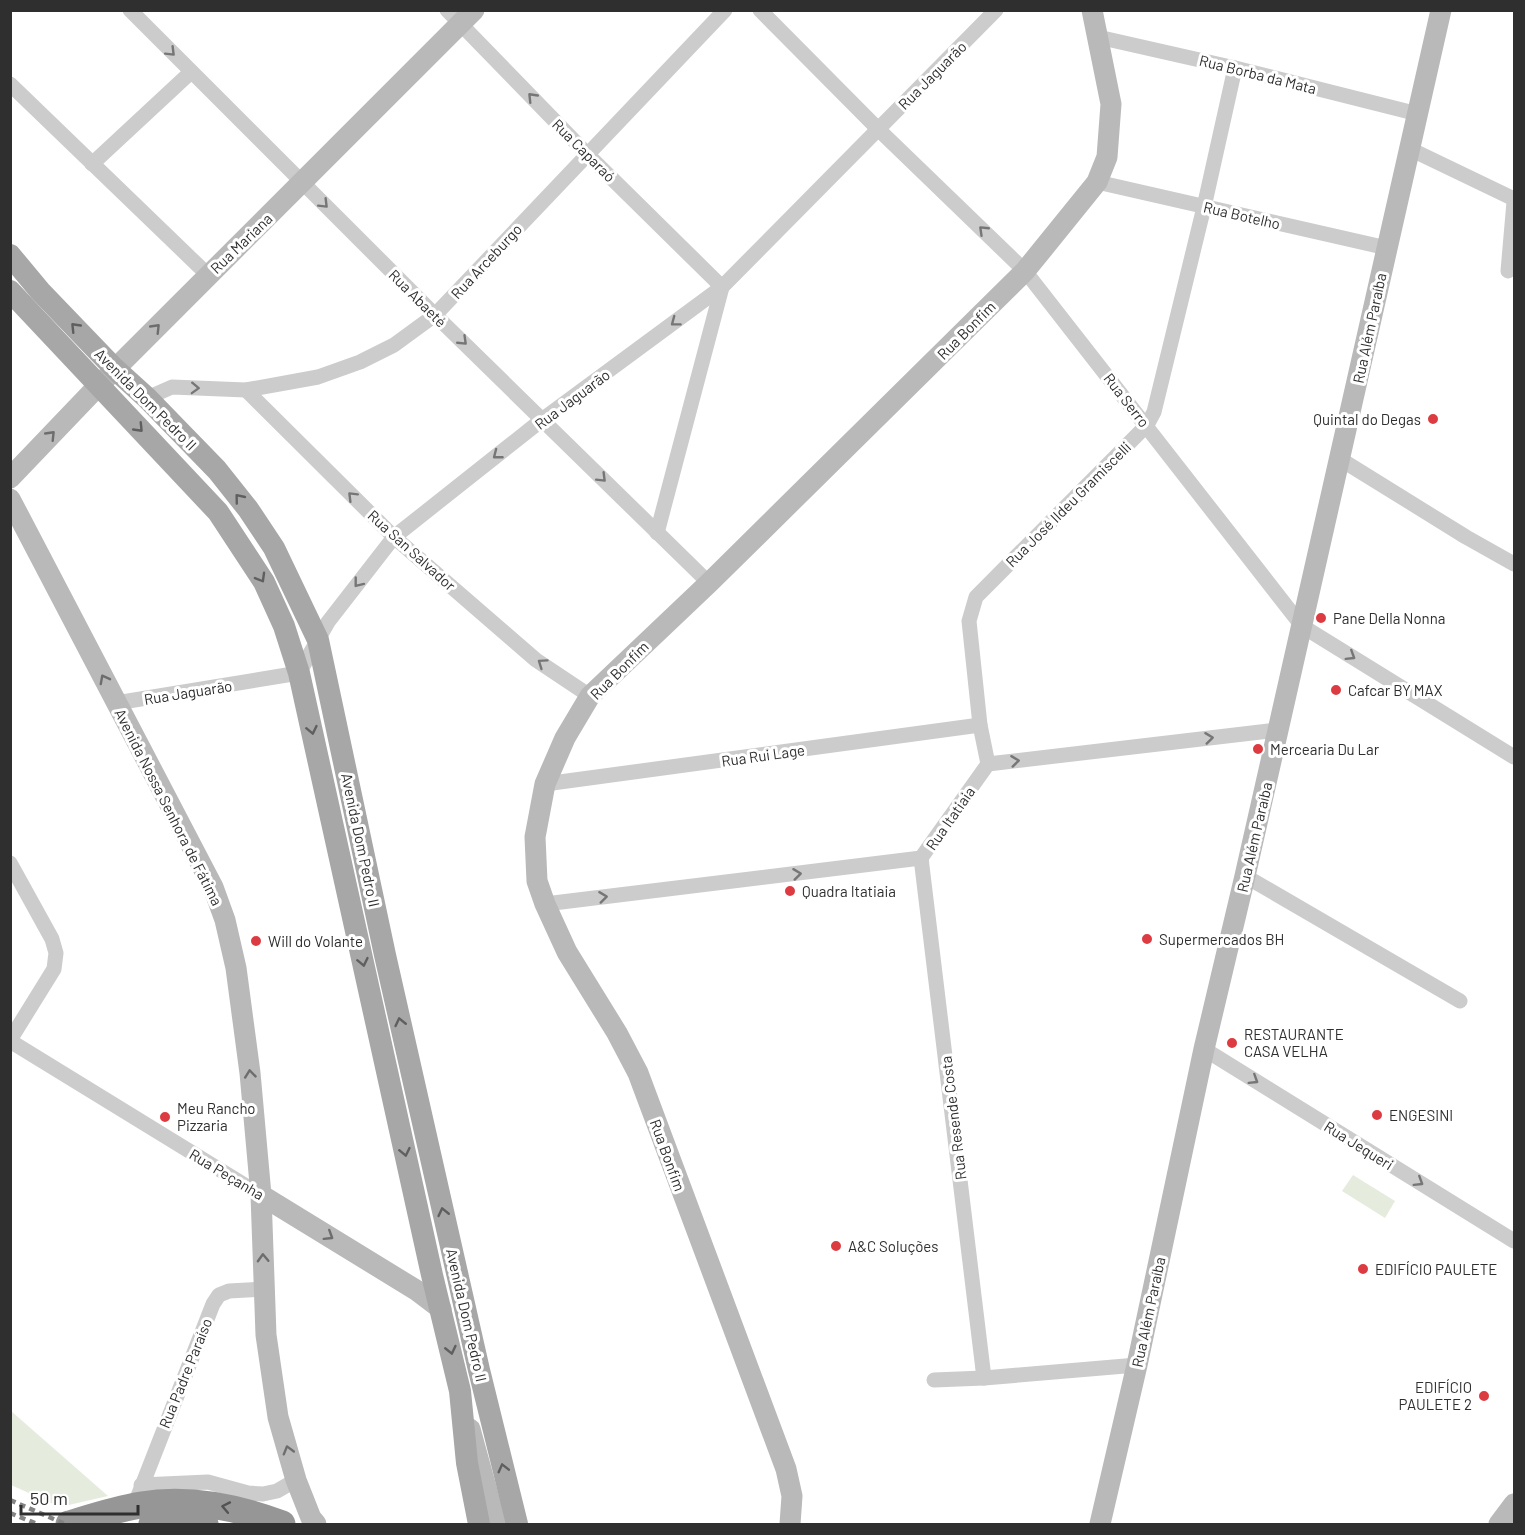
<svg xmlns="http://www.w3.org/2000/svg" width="1525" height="1535" font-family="Barlow,sans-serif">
  <rect width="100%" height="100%" fill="#fff"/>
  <g fill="#e5ecde">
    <path d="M1353 1175 1395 1201 1385 1218 1342 1191Z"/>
    <path d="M10 1411H11L108 1496 60 1507 11 1485Z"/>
  </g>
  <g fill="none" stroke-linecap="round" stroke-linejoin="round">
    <g stroke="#ccc" stroke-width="15">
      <path d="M130 10 435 315 709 583"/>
      <path d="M447 10 587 154 722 287"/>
      <path d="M760 10 878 129 1025 271 1302 626 1514 757"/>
      <path d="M1098 37 1235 68 1418 114"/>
      <path d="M10 84 208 275"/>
      <path d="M1410 149 1514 199"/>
      <path d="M92 164 191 72"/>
      <path d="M1097 182 1387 248"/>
      <path d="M1508 271 1514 202"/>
      <path d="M246 390 394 537 536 660 590 696"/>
      <path d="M147 398 172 387 246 390 318 377 360 362 394 345 435 315 725 10"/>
      <path d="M1340 459 1466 537 1514 564"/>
      <path d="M657 533 722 287"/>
      <path d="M116 703 299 673 328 622 394 537 543 419 722 287 996 10"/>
      <path d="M988 764 980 725 969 621 976 597 1147 425 1154 412 1204 207 1235 68"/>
      <path d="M545 784 980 725"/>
      <path d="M921 858 984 1378"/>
      <path d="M10 863 52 939 56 953 54 969 10 1040"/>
      <path d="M1245 876 1460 1001"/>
      <path d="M545 904 921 858 988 764 1277 730"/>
      <path d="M10 1041 261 1195"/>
      <path d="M1204 1049 1514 1241"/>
      <path d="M934 1380 984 1378 1137 1365"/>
      <path d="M141 1485 208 1482 248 1493 263 1494 277 1491 296 1480"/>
      <path d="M138 1496 213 1304 219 1295 229 1291 264 1289"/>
    </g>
    <g stroke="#b9b9b9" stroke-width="21">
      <path d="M10 478 98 386 474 10"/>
      <path d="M10 499 213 887 225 920 236 968 250 1073 261 1195 266 1335 278 1417 296 1480 311 1518 316 1524"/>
      <path d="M261 1195 416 1290 441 1309"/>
      <path d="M470 1429 496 1524"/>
      <path d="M790 1524 792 1496 786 1469 638 1073 617 1033 567 952 545 904 537 881 535 837 545 784 565 738 590 696 709 583 1025 271 1097 182 1107 157 1111 104 1092 10"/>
      <path d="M1100 1524 1137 1365 1204 1049 1245 876 1441 10"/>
      <path d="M1499 1524 1514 1504"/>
    </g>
    <g stroke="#a7a7a7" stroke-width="22">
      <path d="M10 255 40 291 115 369 147 398 217 470 248 509 274 548 318 640 385 955 479 1370 517 1524"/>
      <path d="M10 291 218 512 264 582 284 626 299 673 432 1275 460 1391 467 1463 479 1524"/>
    </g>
    <g stroke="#969696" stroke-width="27">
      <path d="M69 1524C92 1517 116 1509 141 1505 189 1497 237 1507 282 1524"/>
      <path d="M152 1524 177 1522 205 1524"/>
    </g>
    <g stroke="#848484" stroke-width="4.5" stroke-dasharray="6 4.5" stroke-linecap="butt">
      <path d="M10 1500 65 1524"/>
      <path d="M10 1513 37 1524"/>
    </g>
  </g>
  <defs><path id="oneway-chevron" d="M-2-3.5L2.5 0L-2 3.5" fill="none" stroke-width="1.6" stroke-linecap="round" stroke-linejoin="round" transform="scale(1.5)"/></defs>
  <g stroke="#767676">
    <use href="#oneway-chevron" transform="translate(171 52) rotate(45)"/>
    <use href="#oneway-chevron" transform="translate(532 97) rotate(-134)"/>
    <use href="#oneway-chevron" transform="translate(324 204) rotate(45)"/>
    <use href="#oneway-chevron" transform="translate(983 230) rotate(-136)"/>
    <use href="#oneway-chevron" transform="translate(675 322) rotate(143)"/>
    <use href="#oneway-chevron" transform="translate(463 341) rotate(44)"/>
    <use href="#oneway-chevron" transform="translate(195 388) rotate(2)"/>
    <use href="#oneway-chevron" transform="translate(497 455) rotate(142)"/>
    <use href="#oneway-chevron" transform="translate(602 478) rotate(45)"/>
    <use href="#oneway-chevron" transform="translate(352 496) rotate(-135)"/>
    <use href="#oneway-chevron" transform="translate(358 583) rotate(128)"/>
    <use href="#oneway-chevron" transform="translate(1351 656) rotate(32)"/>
    <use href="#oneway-chevron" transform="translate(542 663) rotate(-145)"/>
    <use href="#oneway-chevron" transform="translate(1209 738) rotate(-7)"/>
    <use href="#oneway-chevron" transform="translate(1015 761) rotate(-7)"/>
    <use href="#oneway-chevron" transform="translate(797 874) rotate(-7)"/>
    <use href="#oneway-chevron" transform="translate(603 897) rotate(-7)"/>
    <use href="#oneway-chevron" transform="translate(1254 1080) rotate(32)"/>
    <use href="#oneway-chevron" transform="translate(1419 1182) rotate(32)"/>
  </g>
  <g stroke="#5f5f5f">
    <use href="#oneway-chevron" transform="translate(75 327) rotate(-134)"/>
    <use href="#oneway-chevron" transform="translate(139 428) rotate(46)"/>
    <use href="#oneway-chevron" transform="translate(239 498) rotate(-129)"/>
    <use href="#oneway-chevron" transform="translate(261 578) rotate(60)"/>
    <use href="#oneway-chevron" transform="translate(312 730) rotate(78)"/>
    <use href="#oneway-chevron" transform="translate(363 962) rotate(78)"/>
    <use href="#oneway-chevron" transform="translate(400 1022) rotate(-103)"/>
    <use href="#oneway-chevron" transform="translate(405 1152) rotate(78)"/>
    <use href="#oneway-chevron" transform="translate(443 1212) rotate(-103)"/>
    <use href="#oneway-chevron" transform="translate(451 1350) rotate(77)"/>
    <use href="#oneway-chevron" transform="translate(503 1468) rotate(-104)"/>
  </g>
  <g stroke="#6d6d6d">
    <use href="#oneway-chevron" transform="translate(156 328) rotate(-46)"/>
    <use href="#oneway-chevron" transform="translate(51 435) rotate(-46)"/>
    <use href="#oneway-chevron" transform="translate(104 679) rotate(-118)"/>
    <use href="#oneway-chevron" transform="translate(250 1074) rotate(-96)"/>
    <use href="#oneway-chevron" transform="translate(329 1236) rotate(32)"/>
    <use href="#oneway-chevron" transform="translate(263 1258) rotate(-92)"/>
    <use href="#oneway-chevron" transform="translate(288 1450) rotate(-106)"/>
  </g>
  <use stroke="#535353" href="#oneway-chevron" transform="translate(226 1507) rotate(-169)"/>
  <g fill="#dc3c41" stroke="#fff" stroke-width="2">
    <circle cx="1433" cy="419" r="6"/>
    <circle cx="1321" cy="618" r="6"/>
    <circle cx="1336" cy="690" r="6"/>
    <circle cx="1258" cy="749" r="6"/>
    <circle cx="790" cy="891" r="6"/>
    <circle cx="1147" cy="939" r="6"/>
    <circle cx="256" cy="941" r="6"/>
    <circle cx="1232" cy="1043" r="6"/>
    <circle cx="1377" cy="1115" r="6"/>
    <circle cx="165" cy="1117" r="6"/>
    <circle cx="836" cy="1246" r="6"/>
    <circle cx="1363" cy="1269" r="6"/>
    <circle cx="1484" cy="1396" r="6"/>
  </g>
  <g text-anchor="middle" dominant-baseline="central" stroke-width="6" stroke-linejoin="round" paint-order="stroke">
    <g font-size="15" fill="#2f2f2f" stroke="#fff">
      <text transform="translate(1258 74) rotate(14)">Rua Borba da Mata</text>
      <text transform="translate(932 75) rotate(-45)">Rua Jaguarão</text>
      <text transform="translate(584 150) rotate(45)">Rua Caparaó</text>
      <text transform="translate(1242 215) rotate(13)">Rua Botelho</text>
      <text transform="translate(241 243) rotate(-44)">Rua Mariana</text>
      <text transform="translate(486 261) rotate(-47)">Rua Arceburgo</text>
      <text transform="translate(418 298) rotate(45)">Rua Abaeté</text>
      <text transform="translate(1369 328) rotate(-78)">Rua Além Paraíba</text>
      <text transform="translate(966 330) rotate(-45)">Rua Bonfim</text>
      <text transform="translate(146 399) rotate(45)">Avenida Dom Pedro II</text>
      <text transform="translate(572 399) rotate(-37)">Rua Jaguarão</text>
      <text transform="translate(1127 400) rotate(52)">Rua Serro</text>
      <text transform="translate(1068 504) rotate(-45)">Rua José Ildeu Gramiscelli</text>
      <text transform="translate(412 550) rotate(42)">Rua San Salvador</text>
      <text transform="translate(619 670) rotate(-45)">Rua Bonfim</text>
      <text transform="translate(188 692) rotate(-9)">Rua Jaguarão</text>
      <text transform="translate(763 755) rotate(-8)">Rua Rui Lage</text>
      <text transform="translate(169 807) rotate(63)">Avenida Nossa Senhora de Fátima</text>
      <text transform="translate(950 818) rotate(-55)">Rua Itatiaia</text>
      <text transform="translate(1254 837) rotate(-77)">Rua Além Paraíba</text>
      <text transform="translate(361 840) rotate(78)">Avenida Dom Pedro II</text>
      <text transform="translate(953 1118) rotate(-97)">Rua Resende Costa</text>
      <text transform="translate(1359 1145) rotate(32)">Rua Jequeri</text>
      <text transform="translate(668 1155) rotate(70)">Rua Bonfim</text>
      <text transform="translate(227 1174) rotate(31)">Rua Peçanha</text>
      <text transform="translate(1148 1312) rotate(-78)">Rua Além Paraíba</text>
      <text transform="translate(467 1315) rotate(77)">Avenida Dom Pedro II</text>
      <text transform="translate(185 1373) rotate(-68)">Rua Padre Paraíso</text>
    </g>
    <g font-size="15" fill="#2f2f2f" stroke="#fff" text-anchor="start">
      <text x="1421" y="419" text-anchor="end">Quintal do Degas</text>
      <text x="1333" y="618">Pane Della Nonna</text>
      <text x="1348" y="690">Cafcar BY MAX</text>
      <text x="1270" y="749">Mercearia Du Lar</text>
      <text x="802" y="891">Quadra Itatiaia</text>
      <text x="1159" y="939">Supermercados BH</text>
      <text x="268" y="941">Will do Volante</text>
      <text x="1244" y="1034">RESTAURANTE<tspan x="1244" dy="17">CASA VELHA</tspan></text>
      <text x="177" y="1108">Meu Rancho<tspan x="177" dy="17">Pizzaria</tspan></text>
      <text x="1389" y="1115">ENGESINI</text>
      <text x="848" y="1246">A&amp;C Soluções</text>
      <text x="1375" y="1269">EDIFÍCIO PAULETE</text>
      <text x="1472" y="1387" text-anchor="end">EDIFÍCIO<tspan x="1472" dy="17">PAULETE 2</tspan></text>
    </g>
  </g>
  <rect width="1525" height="1535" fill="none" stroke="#2f2f2f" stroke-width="24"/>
  <path d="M21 1505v9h117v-9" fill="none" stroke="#2f2f2f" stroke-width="3"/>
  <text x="30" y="1505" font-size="18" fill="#2f2f2f" stroke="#ffffff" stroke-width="4.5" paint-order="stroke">50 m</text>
</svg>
